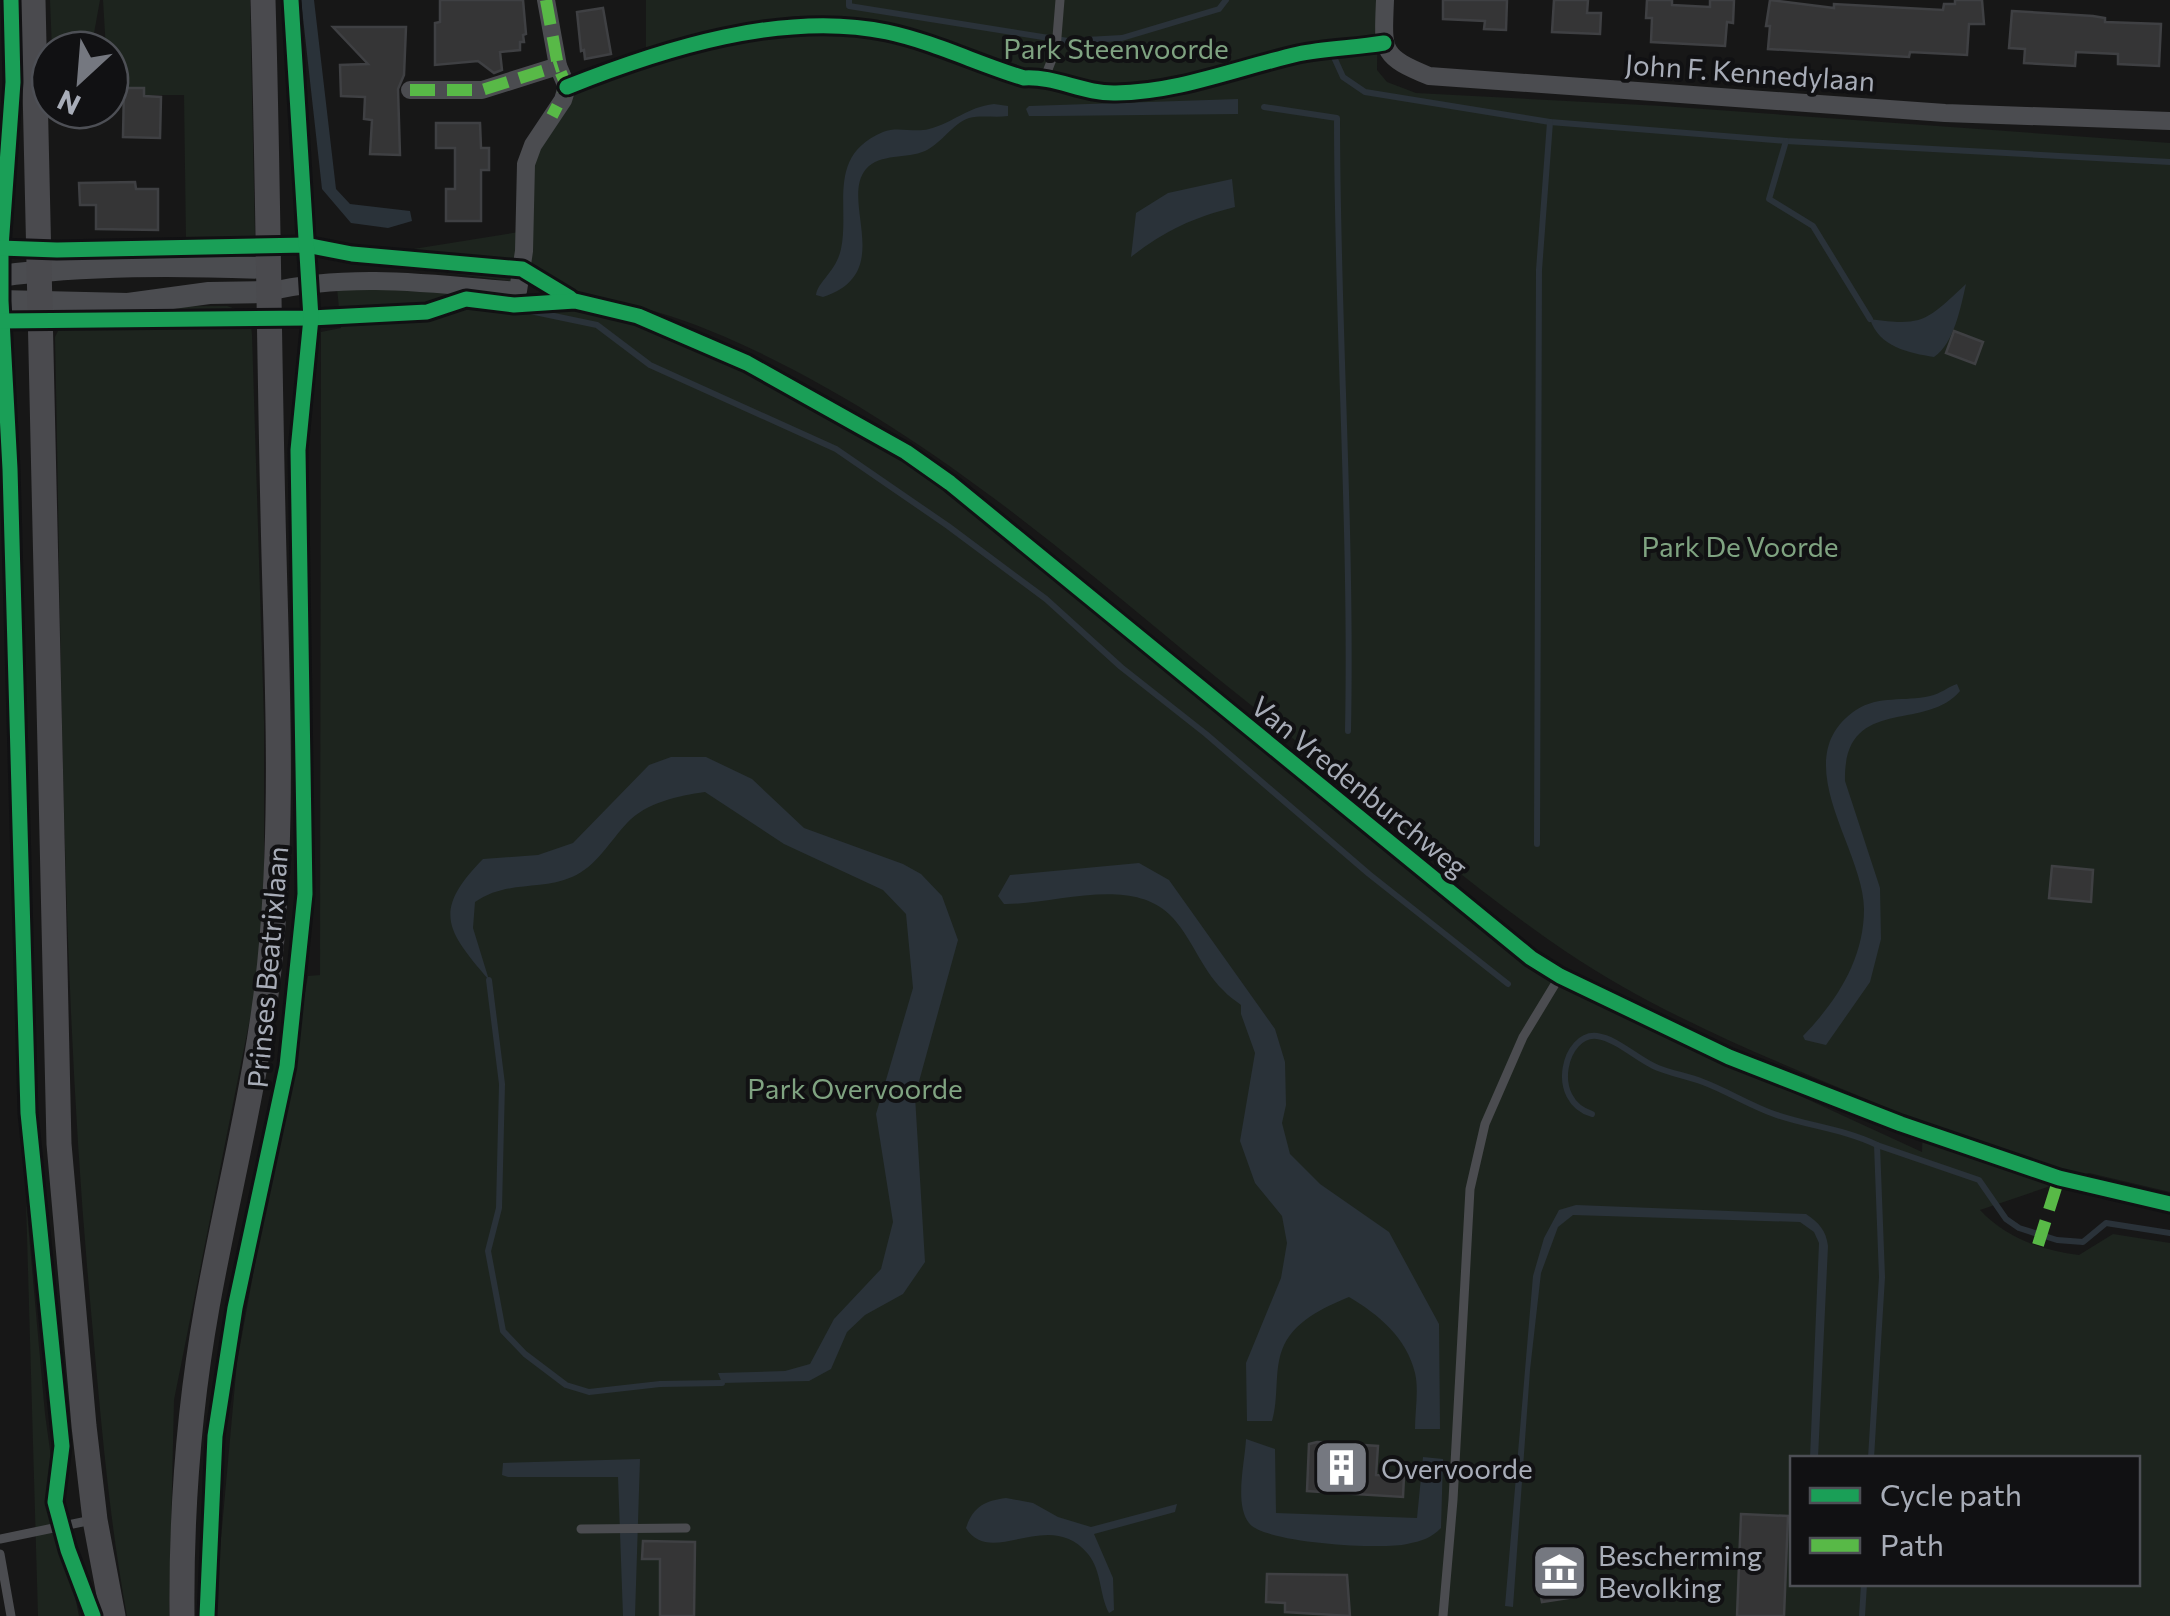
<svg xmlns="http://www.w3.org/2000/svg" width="2170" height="1616" font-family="Commissioner,sans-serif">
  <rect width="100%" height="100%" fill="#171717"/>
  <g fill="#1d241e" fill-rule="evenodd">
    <path d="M50 0H100L91 50H52Z"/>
    <path d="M103 0H250L255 239 186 241 184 95H110V50H106Z"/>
    <path d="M646 0H1378L1377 70 1387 82 1416 93 1662 106 2170 143V1192L2089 1173 1980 1210C2006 1238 2041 1250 2079 1255L2113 1234 2170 1243V1616H214L237 1362 308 976 320 975 321 332 341 328 336 278 516 297 608 314 712 349 826 406 942 479 1060 570 1199 687 1549 970 1718 1058 1922 1152 1923 1123C1802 1071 1675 1025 1565 951 1489 899 1418 840 1346 781 1286 733 1225 685 1166 636 1028 521 889 408 723 336 601 283 466 276 334 261L333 244 401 251 531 230 533 162 537 149 580 86 641 66 646 57ZM1792 1458H2138V1584H1792Z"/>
    <path d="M227 306 250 314 252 335 264 721V948L174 1400 169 1616H127C109 1519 101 1420 92 1322 61 995 62 665 55 337L70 307Z"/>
    <path d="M26 1201 45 1414 60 1523 79 1616H38Z"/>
  </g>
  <g fill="#2a3239">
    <path d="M301 0H314L336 189 350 204 410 211 412 221 388 228 351 223 322 189Z"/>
    <path d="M1238 99V114L1050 116H1029L1026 109 1029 106Z"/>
    <path d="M994 104 1008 106V116C996 118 981 115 969 118 952 124 942 143 925 151 907 159 880 153 866 169 839 201 897 273 823 297L816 295C818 281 836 272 841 249 850 206 826 156 883 132 898 126 913 133 929 129 953 123 967 107 994 104Z"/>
    <path d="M1232 179 1235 207C1194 217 1164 231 1131 257L1136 213 1168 193Z"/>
    <path d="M1966 284C1961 306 1954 344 1934 357 1909 353 1879 347 1870 319 1924 327 1927 320 1966 284Z"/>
    <path d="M1957 684 1960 691C1925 733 1843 694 1845 781L1880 888 1881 939 1870 982 1826 1045 1805 1040 1803 1036C1837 1001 1864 959 1864 909 1864 848 1784 759 1856 710 1879 695 1904 702 1930 696 1940 694 1948 687 1957 684Z"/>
    <path d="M671 757H706L752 779 804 828 903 864 921 874 942 896 958 940 915 1096 925 1262 903 1294 865 1315 847 1332 831 1369 809 1381 722 1383 718 1373 785 1371 810 1364 834 1319 881 1269 893 1222 876 1114 913 988 906 914 883 890 784 844 705 792C678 796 647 802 627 823 610 841 596 867 572 877 539 891 507 880 475 902L473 928 489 980C446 930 432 911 483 859L538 855 573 843 649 765Z"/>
    <path d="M1139 863 1169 880 1275 1029 1285 1062 1286 1105 1282 1123 1290 1154 1320 1184 1389 1232 1439 1324 1440 1429H1415C1415 1411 1419 1390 1415 1373 1407 1338 1378 1314 1349 1297 1323 1308 1293 1321 1282 1350 1274 1371 1279 1398 1272 1421H1247L1246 1363 1281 1278 1287 1243 1282 1216 1255 1183 1240 1141 1255 1053 1241 1014V1005C1235 1000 1228 996 1223 990 1201 969 1191 935 1169 914 1128 876 1054 905 1004 904L998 896 1010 875Z"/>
    <path d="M1576 1205 1806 1214C1819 1223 1826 1230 1828 1246L1818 1458H1810L1819 1243 1814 1232 1800 1222 1573 1215 1558 1227 1541 1273 1530 1370 1513 1607 1505 1606 1533 1276 1544 1238 1559 1210Z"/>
    <path d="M1246 1439 1275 1449 1276 1513 1417 1518 1423 1457 1443 1459 1441 1528C1431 1538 1422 1541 1407 1544 1382 1550 1263 1543 1249 1523 1234 1504 1245 1462 1246 1439Z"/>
    <path d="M640 1459 635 1616H623L618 1477H508L502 1475 503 1463Z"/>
    <path d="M1006 1498 1033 1503 1058 1517 1091 1527 1177 1504 1175 1512 1094 1534 1113 1578 1114 1610 1109 1613C1099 1594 1102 1571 1088 1554 1049 1506 991 1569 966 1528 973 1507 984 1501 1006 1498Z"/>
  </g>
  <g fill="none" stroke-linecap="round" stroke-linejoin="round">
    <g stroke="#2a3239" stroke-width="6">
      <path d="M849 0V6L1068 41 1122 38 1219 9 1226 0"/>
      <path d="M1328 44 1343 77 1365 92 1550 122 1786 141 2170 162"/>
      <path d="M1264 107 1337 118C1337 323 1352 527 1348 731"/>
      <path d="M1786 141 1769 199 1813 226 1870 319"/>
      <path d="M530 311 597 325 650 365 836 449 948 526 1046 599 1121 667 1206 734 1369 874 1508 984"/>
      <path d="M1537 844 1539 270 1550 122"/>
      <path d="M489 980 502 1084 499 1208 488 1251 503 1331 525 1354 566 1385 589 1392 660 1384 722 1383"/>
      <path d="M1592 1114C1547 1100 1565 1032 1597 1036 1618 1039 1638 1060 1658 1068 1673 1074 1688 1076 1703 1082 1727 1091 1749 1105 1774 1114 1808 1126 1844 1129 1877 1145L1882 1277 1871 1458"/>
      <path d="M1877 1145 1979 1180 2006 1219 2019 1228 2057 1240 2083 1242 2106 1223 2170 1233"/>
      <path d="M1862 1616 1864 1584"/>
    </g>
  </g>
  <g fill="#353536" stroke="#3f4043" stroke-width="2.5">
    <path d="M440 0H523L526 34 523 35 524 42H520V50L500 52 502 70 494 73 478 61 435 65V23L440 22Z"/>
    <path d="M1443 0H1507L1506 30 1484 29 1485 21 1443 19Z"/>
    <path d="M1554 0H1588L1587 13H1601L1600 34 1552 32Z"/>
    <path d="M1647 0H1672V5L1710 7V0H1734L1733 23 1727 22 1725 46 1651 42 1652 18H1646Z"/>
    <path d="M1770 0 1834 8V4L1943 10 1944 4H1955V0H1982L1984 24H1969L1967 55 1910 52 1909 57 1768 49 1770 26H1766Z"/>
    <path d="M603 8 611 54 585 59 584 50 581 51 577 12Z"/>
    <path d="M2012 11 2093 16 2105 18V22L2161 24 2159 66 2118 64V54L2076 52 2075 66 2024 63 2025 49 2009 48Z"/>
    <path d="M333 27H406L404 75 398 89 400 155 370 154 372 120 364 119 365 97 341 96 340 65 368 64Z"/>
    <path d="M124 88H144V96L161 97 160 138 123 137Z"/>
    <path d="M436 123H480L481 148H489V170H481V221H446V189H455V148H436Z"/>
    <path d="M135 182 136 189H158V230L96 229V205H80L79 183Z"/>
    <path d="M1954 331 1983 342 1975 364 1946 353Z"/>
    <path d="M2052 866 2093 870 2091 902 2049 898Z"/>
    <path d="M1317 1442 1378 1446 1376 1475 1404 1476 1403 1497 1307 1491 1309 1444Z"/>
    <path d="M1741 1514 1788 1516 1784 1616H1737Z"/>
    <path d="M643 1541 695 1542 694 1616H660V1559H642Z"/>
    <path d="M1570 1564 1575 1597 1542 1602 1536 1569Z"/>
    <path d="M1267 1574 1347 1575 1350 1616 1285 1612V1603L1266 1602Z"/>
  </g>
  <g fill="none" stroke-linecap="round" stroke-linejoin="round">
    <g stroke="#4b4c50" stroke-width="9">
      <path d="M1045 77 1056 49 1060 0"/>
      <path d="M581 1529 686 1528"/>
      <path d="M0 1539 92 1520"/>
      <path d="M0 1554 11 1616"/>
      <path d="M1443 1616 1453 1500 1470 1189 1485 1124 1523 1037 1560 976"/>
    </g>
    <g stroke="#4b4c50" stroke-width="18">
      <path d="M1385 0C1383 51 1380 56 1429 76L1945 113 2170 121"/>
      <path d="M410 90H482L558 66"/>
      <path d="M268 292C351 272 434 284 518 291L524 251 526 164 533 145 563 100 567 87 558 66 546 0"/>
      <path d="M1531 958 1560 976 1729 1057 1901 1124 2059 1178 2170 1204"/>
    </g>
    <g stroke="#4b4c50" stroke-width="22">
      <path d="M0 276C87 264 179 265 267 268"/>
      <path d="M0 301 128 304 209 293 268 292"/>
    </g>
    <g stroke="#4a4a4e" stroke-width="25">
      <path d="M33 0 59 1144 84 1426 95 1520 113 1616"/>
      <path d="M182 1616C181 1513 189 1408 207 1307 229 1184 262 1064 272 938 284 797 276 655 273 514 269 343 268 171 263 0"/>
    </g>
    <g stroke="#58b947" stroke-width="12" stroke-dasharray="25 12" stroke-linecap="butt">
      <path d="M546 0 558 66 567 87 552 116"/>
      <path d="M410 90H482L558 66"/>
      <path d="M2038 1245 2059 1178"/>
    </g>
    <defs>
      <g id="cycleway">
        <path d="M11 0 13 82 1 247V301L10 469 28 1113 62 1446 55 1502 68 1550 93 1616"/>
        <path d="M567 87C662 49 784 10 887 32 934 42 978 64 1024 78 1056 76 1083 94 1116 93 1179 92 1237 68 1298 54 1326 48 1355 48 1384 43"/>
        <path d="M0 248 57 250 306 245 352 254 522 269 570 298"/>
        <path d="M0 321 311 318 427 312 466 299 514 305 575 301 638 316 747 363 906 452 950 483 1531 958 1560 976 1729 1057 1901 1124 2059 1178 2170 1204"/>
        <path d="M207 1616 215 1436 235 1308 287 1066 305 894 298 450 311 318 291 0"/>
      </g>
    </defs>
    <use href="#cycleway" stroke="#111113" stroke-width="21"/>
    <use href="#cycleway" stroke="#1a9f57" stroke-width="15"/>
  </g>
  <defs>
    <symbol id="building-square" viewBox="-11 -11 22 22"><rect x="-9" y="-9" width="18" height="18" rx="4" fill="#757880" stroke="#111113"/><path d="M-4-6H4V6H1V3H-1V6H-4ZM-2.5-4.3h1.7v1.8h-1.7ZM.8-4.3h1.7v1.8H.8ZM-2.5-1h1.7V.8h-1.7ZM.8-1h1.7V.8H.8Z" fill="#fff"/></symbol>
    <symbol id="museum-square" viewBox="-11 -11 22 22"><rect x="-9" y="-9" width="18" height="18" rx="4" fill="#757880" stroke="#111113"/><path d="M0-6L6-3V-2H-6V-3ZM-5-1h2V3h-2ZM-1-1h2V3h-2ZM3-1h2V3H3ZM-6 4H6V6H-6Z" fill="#fff"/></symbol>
  </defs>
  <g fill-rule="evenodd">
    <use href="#building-square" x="1310" y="1436" width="63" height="63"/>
    <use href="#museum-square" x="1528" y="1540" width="63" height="63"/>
  </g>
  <g text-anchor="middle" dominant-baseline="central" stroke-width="8" stroke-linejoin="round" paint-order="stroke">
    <g font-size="28" fill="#7fa381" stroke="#111113">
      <text x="1116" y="48">Park Steenvoorde</text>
      <text x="1740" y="546">Park De Voorde</text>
      <text x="855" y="1088">Park Overvoorde</text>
    </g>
    <g font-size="28" fill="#a8adb8" stroke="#111113">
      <text transform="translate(1750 72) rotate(4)">John F. Kennedylaan</text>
      <text transform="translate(1360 786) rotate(39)">Van Vredenburchweg</text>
      <text transform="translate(267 967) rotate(-85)">Prinses Beatrixlaan</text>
    </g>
    <g font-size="28" fill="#a8adb8" stroke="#111113" text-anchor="start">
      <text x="1381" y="1468">Overvoorde</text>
      <text x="1598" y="1555">Bescherming<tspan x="1598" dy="32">Bevolking</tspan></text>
    </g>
  </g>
  <rect x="1790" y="1456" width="350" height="130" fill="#111113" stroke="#4d4f55" stroke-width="2.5"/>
  <rect x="1810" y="1488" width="50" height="15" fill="#1a9f57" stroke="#4d4f55" stroke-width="2.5"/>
  <text x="1880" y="1506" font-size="30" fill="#a8adb8">Cycle path</text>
  <rect x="1810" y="1538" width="50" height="15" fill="#58b947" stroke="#4d4f55" stroke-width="2.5"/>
  <text x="1880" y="1556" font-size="30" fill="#a8adb8">Path</text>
  <g transform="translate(80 80) rotate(206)"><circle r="48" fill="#111113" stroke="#4d4f55" stroke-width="2.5"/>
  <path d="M0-8L18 38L0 25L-18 38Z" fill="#757880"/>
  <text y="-15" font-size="28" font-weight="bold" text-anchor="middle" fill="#a8adb8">N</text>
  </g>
</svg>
